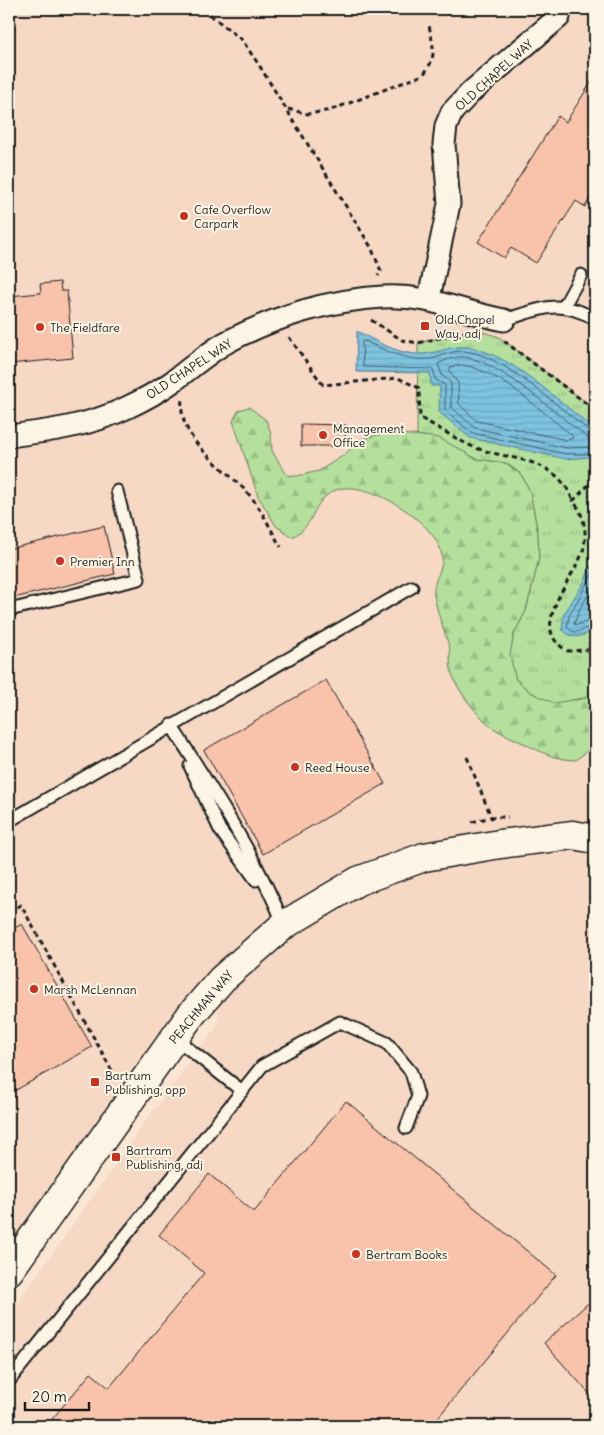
<svg xmlns="http://www.w3.org/2000/svg" width="604" height="1435" font-family="Delius,sans-serif">
  <defs>
    <pattern id="forest-firs" width="22" height="20" patternUnits="userSpaceOnUse" patternTransform="scale(1.25)"><rect width="22" height="20" fill="#b4df9d"/><path d="M5 1l3.5 6h-7zM16 11l3.5 6h-7z" fill="#9abf87"/></pattern>
    <pattern id="park-tufts" width="24" height="20" patternUnits="userSpaceOnUse" patternTransform="scale(1.25)"><rect width="24" height="20" fill="#b4df9d"/><path d="M3 7l-1-3M5 7V3M7 7l1-3M15 17l-1-3M17 17v-4M19 17l1-3" fill="none" stroke="#9abf87"/></pattern>
    <pattern id="water-rules" width="6" height="5" patternUnits="userSpaceOnUse" patternTransform="scale(1.25)"><rect width="6" height="5" fill="#7ec3df"/><path d="M0 2.5h6" fill="none" stroke="#6ca7bf"/></pattern>
  </defs>
  <rect width="100%" height="100%" fill="#fbe6d4"/>
  <filter id="ink" filterUnits="userSpaceOnUse"><feTurbulence type="fractalNoise" baseFrequency=".02" numOctaves="2"/><feDisplacementMap in="SourceGraphic" scale="10" xChannelSelector="R" yChannelSelector="G"/><feConvolveMatrix kernelMatrix="1 2 1 2 8 2 1 2 1" color-interpolation-filters="sRGB"/></filter>
  <g filter="url(#ink)">
    <path fill="#f6d8c5" d="M9 9H595V1426H9V1315L153 1111 217 1026 221 980 9 1271Z"/>
    <path fill="url(#forest-firs)" stroke="#687e5c" d="M249 407 266 420 271 433 272 451 287 475 297 476 319 471 344 455 361 439 385 433 439 437 477 459 506 463 521 474 530 491 538 533 539 559 526 611 514 634 511 655 516 680 532 693 575 700 595 696V734L591 748 576 760C552 759 544 753 523 743 514 738 504 735 495 729 481 720 456 690 452 673 449 664 451 655 449 646 444 629 437 613 434 595 432 576 448 569 440 548 429 519 364 476 334 491 310 502 317 525 292 537L276 526 258 496 233 421 239 410Z"/>
    <path fill="url(#park-tufts)" stroke="#687e5c" d="M480 331 499 337 595 409V696L554 703 532 693 516 680 510 655 514 634 526 611 539 559 538 533 530 491 521 474 506 463 477 459 439 438 417 435 418 343 466 332Z"/>
    <g fill="url(#water-rules)" stroke="#578091">
      <path d="M357 331C376 341 399 355 422 354 440 353 455 343 474 348 517 359 560 403 595 429V459L590 457 566 459 470 438 439 412 440 386H431L430 373 356 372Z"/>
      <path d="M595 557V629C583 637 573 641 562 629L564 614 584 582Z"/>
    </g>
    <g fill="none" stroke-linecap="round" stroke-linejoin="round">
      <g stroke="#435f6a" stroke-width="1">
        <path d="M463 365C505 373 539 411 572 435L573 438 567 440 477 421 459 404 458 383 449 370 451 367Z"/>
        <path d="M595 432 590 431C559 408 503 355 465 351 454 350 445 355 435 358 410 363 386 351 365 341L362 342 363 367 433 369 436 380 445 385V410L472 433 566 454H595"/>
        <path d="M595 439 587 437C556 414 501 362 464 357 456 356 445 360 438 364L442 375 451 383V407L475 428 567 448 595 447"/>
        <path d="M595 569 569 616 567 627C576 638 585 627 595 625"/>
        <path d="M595 585 580 608 574 624 577 625 595 619"/>
      </g>
    </g>
    <g fill="#f9c3ab" stroke="#1c1c1c">
      <path d="M595 76V190L585 207 576 201 536 263 511 248 504 258 478 242 558 116 566 122Z"/>
      <path d="M60 282 61 291H67L73 358 9 364V296L41 293 40 284Z"/>
      <path d="M301 424 346 425 345 446H301Z"/>
      <path d="M104 526 115 574 9 599V549Z"/>
      <path d="M326 680 385 784 263 854 204 750Z"/>
      <path d="M22 924 92 1047 9 1094V931Z"/>
      <path d="M346 1101 556 1275 431 1426H61L52 1419 91 1373 109 1388 204 1273 159 1235 209 1174 254 1212Z"/>
      <path d="M595 1297V1400L544 1343Z"/>
    </g>
    <g fill="none" stroke-linecap="round" stroke-linejoin="round">
      <defs>
        <g id="service">
          <path d="M564 306 581 275"/>
          <path d="M504 320C541 309 559 298 595 319"/>
          <path d="M9 610 139 579 117 491"/>
          <path d="M171 725C212 789 255 854 284 925"/>
          <path d="M190 766 220 830 256 880"/>
          <path d="M9 821 412 587"/>
          <path d="M242 1091 262 1066 340 1022 387 1043 411 1072 418 1096 406 1128"/>
          <path d="M9 1381 242 1091 175 1038"/>
        </g>
        <g id="minor">
          <path d="M429 298 449 204 444 144 446 126 452 112 472 91 559 17 554 9"/>
          <path d="M9 436C49 431 89 426 126 408 141 401 158 392 172 382 190 369 207 353 227 342 274 317 329 300 382 297 428 294 461 312 504 320"/>
        </g>
        <path id="tertiary" d="M9 1271 190 1016 222 979 284 925 358 881 424 857 500 844 573 835 595 839"/>
      </defs>
      <use href="#service" stroke="#1c1c1c" stroke-width="15"/>
      <use href="#minor" stroke="#1c1c1c" stroke-width="25"/>
      <use href="#tertiary" stroke="#1c1c1c" stroke-width="31"/>
      <g stroke="#1c1c1c" stroke-width="3" stroke-dasharray="5 4" stroke-linecap="butt">
        <path d="M203 9 242 40 259 65 371 247 381 271 378 276"/>
        <path d="M288 109 308 114 331 110 423 75C438 56 433 47 429 25"/>
        <path d="M371 320 402 340 418 343 465 332"/>
        <path d="M289 337 323 385 398 378 419 388 420 418C436 426 451 436 467 444 505 463 555 452 573 501"/>
        <path d="M504 341 595 410"/>
        <path d="M182 400C177 443 228 468 251 497 263 511 271 531 281 547"/>
        <path d="M595 478 573 501C584 513 588 534 583 551 574 579 525 629 568 651L587 650 595 645"/>
        <path d="M467 757 492 819"/>
        <path d="M472 822 491 817H508"/>
        <path d="M9 912 21 905 117 1080"/>
      </g>
      <use href="#service" stroke="#fcf5e5" stroke-width="11"/>
      <use href="#minor" stroke="#fcf5e5" stroke-width="21"/>
      <use href="#tertiary" stroke="#fcf5e5" stroke-width="28"/>
    </g>
  </g>
  <g fill="#c8321e" stroke="#fcf5e5" stroke-width="2">
    <circle cx="184" cy="216" r="5"/>
    <rect x="420" y="321" width="10" height="10" rx="2.5"/>
    <circle cx="40" cy="327" r="5"/>
    <circle cx="323" cy="435" r="5"/>
    <circle cx="60" cy="561" r="5"/>
    <circle cx="295" cy="767" r="5"/>
    <circle cx="34" cy="989" r="5"/>
    <rect x="90" y="1077" width="10" height="10" rx="2.5"/>
    <rect x="111" y="1152" width="10" height="10" rx="2.5"/>
    <circle cx="356" cy="1254" r="5"/>
  </g>
  <g text-anchor="middle" dominant-baseline="central" stroke-width="4" stroke-linejoin="round" paint-order="stroke">
    <g font-size="12" fill="#1c1c1c" stroke="#fcf5e5">
      <text transform="translate(494 75) rotate(-42)">OLD CHAPEL WAY</text>
      <text transform="translate(189 369) rotate(-33)">OLD CHAPEL WAY</text>
      <text transform="translate(201 1007) rotate(-50)">PEACHMAN WAY</text>
    </g>
    <g font-size="12" fill="#1c1c1c" stroke="#fcf5e5" text-anchor="start">
      <text x="194" y="209">Cafe Overflow<tspan x="194" dy="14">Carpark</tspan></text>
      <text x="435" y="319">Old Chapel<tspan x="435" dy="14">Way, adj</tspan></text>
      <text x="50" y="327">The Fieldfare</text>
      <text x="333" y="428">Management<tspan x="333" dy="14">Office</tspan></text>
      <text x="70" y="561">Premier Inn</text>
      <text x="305" y="767">Reed House</text>
      <text x="44" y="989">Marsh McLennan</text>
      <text x="105" y="1075">Bartrum<tspan x="105" dy="14">Publishing, opp</tspan></text>
      <text x="126" y="1150">Bartram<tspan x="126" dy="14">Publishing, adj</tspan></text>
      <text x="366" y="1254">Bertram Books</text>
    </g>
  </g>
  <rect width="604" height="1435" fill="none" stroke="#fcf5e5" stroke-width="30"/>
  <rect x="15" y="15" width="574" height="1405" fill="none" stroke="#1c1c1c" stroke-width="2" filter="url(#ink)"/>
  <path d="M25 1402v8h64v-8" fill="none" stroke="#1c1c1c" stroke-width="2.5"/>
  <text x="32" y="1402" font-size="15" fill="#1c1c1c" stroke="#fcf5e5" stroke-width="4" paint-order="stroke">20 m</text>
</svg>
